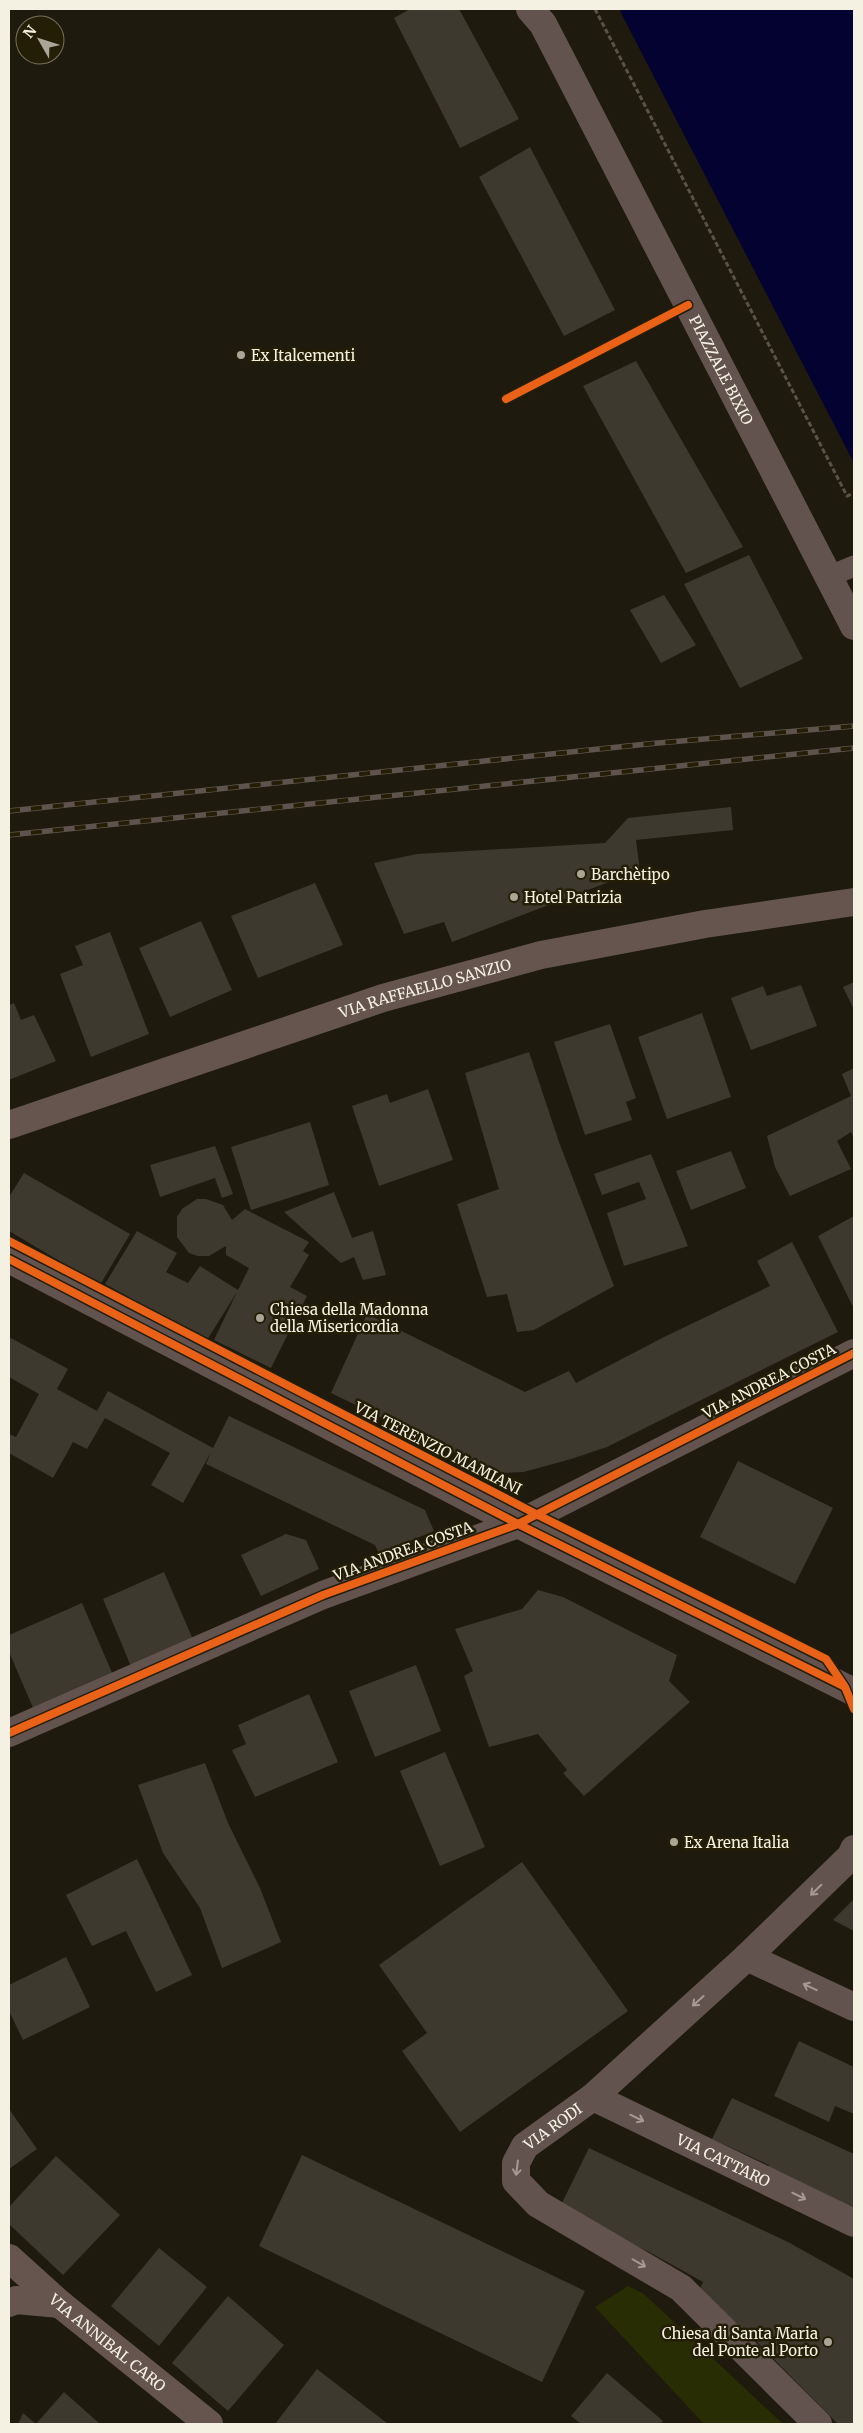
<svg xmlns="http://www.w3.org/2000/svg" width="863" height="2433" font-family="Merriweather,serif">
  <rect width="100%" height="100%" fill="#1e1a0d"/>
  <path fill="#282d03" d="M628 2286 644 2294 783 2424H704L595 2307Z"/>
  <path fill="#030230" d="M624 9H854V463L620 11Z"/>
  <g fill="#3e392f">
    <path d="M410 9H459L519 119 460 148 394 18Z"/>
    <path d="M530 147 615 310 564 336 479 177Z"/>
    <path d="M636 361 743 547 686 573 583 386Z"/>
    <path d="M749 555 803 659 740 688 684 584Z"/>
    <path d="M664 595 696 645 661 663 630 610Z"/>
    <path d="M731 807 733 830 636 840 641 879 609 882 452 942 444 922 404 934 374 863 417 854 605 843 628 818Z"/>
    <path d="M315 883 343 945 258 978 231 916Z"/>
    <path d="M201 921 232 990 170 1017 139 948Z"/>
    <path d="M110 932 149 1034 91 1057 60 974 83 965 75 946Z"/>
    <path d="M854 982V1010L843 987Z"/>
    <path d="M801 985 817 1026 751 1050 731 998 763 986 767 996Z"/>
    <path d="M14 1003 21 1020 34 1015 56 1061 9 1080V1005Z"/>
    <path d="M702 1013 731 1097 667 1119 638 1037Z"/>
    <path d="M610 1024 636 1098 626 1102 632 1120 585 1135 554 1042Z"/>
    <path d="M529 1052 559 1142 614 1286 534 1330 517 1332 507 1294 487 1297 457 1204 499 1189 465 1073Z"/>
    <path d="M854 1068V1138L851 1132 837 1141 851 1169 790 1196 775 1167 767 1136 851 1096 842 1074Z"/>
    <path d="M428 1089 453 1160 379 1186 352 1106 387 1094 390 1103Z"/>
    <path d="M310 1122 329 1185 251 1210 231 1147Z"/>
    <path d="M215 1146 233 1194 222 1198 215 1178 160 1197 150 1165Z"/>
    <path d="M731 1151 746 1188 691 1210 676 1171Z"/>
    <path d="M651 1154 688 1246 624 1266 607 1213 646 1199 639 1182 602 1195 594 1174Z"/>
    <path d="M24 1173 130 1234 100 1285 9 1231V1197Z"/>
    <path d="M334 1192 352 1238 373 1231 386 1275 363 1280 354 1257 341 1263 284 1212Z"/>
    <path d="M197 1199H206L223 1205 232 1220 245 1209 309 1242 303 1251 309 1255 290 1287 307 1296 271 1368 214 1340 237 1292 207 1340 105 1284 137 1231 177 1253 166 1272 188 1283 200 1266 238 1290 249 1268 226 1255V1246L209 1256H198L189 1253 177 1237V1217L182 1209Z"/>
    <path d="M854 1216V1309L818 1236Z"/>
    <path d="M792 1242 838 1332 607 1447 571 1459 524 1472 503 1473 485 1468 331 1393 367 1314 525 1392 569 1371 576 1383 664 1337 770 1286 757 1261Z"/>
    <path d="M9 1337 68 1369 57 1389 97 1411 108 1391 213 1448 229 1416 425 1510 434 1531 379 1554 375 1545 206 1464 211 1452 183 1503 151 1485 170 1453 105 1418 87 1449 73 1442 53 1478 9 1453V1434L16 1437 39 1394 9 1377Z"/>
    <path d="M738 1461 833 1508 795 1584 700 1537Z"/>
    <path d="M286 1534 306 1540 319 1569 261 1596 241 1555Z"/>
    <path d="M164 1572 194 1642 132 1669 103 1599Z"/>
    <path d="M538 1590 563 1597 677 1655 669 1681 690 1702 584 1796 563 1773 567 1770 538 1734 489 1747 464 1676 473 1671 455 1629 522 1609Z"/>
    <path d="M82 1603 113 1675 34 1710 9 1652V1635Z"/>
    <path d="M416 1665 441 1731 375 1757 349 1691Z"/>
    <path d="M309 1694 338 1762 255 1797 232 1750 246 1744 238 1725Z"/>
    <path d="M445 1752 485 1847 440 1866 400 1771Z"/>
    <path d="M205 1763 228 1823 260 1888 281 1942 222 1968 200 1908 163 1853 138 1785Z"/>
    <path d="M137 1859 192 1975 156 1992 126 1931 92 1946 66 1895Z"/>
    <path d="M522 1862 628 2011 460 2132 402 2051 427 2033 379 1965Z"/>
    <path d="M854 1899V1931L833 1920Z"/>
    <path d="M66 1957 90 2007 23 2040 9 2011V1985Z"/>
    <path d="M799 2041 854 2067V2114L835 2106 829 2122 774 2096Z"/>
    <path d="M732 2098 854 2154V2206L852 2212 766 2173 769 2165 712 2139Z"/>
    <path d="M9 2109 37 2149 9 2169Z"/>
    <path d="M589 2148 788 2242 854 2279V2424H838L744 2329 740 2335 700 2289 703 2282 649 2252 559 2209Z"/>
    <path d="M302 2155 585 2291 542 2382 259 2246Z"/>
    <path d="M56 2156 120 2215 63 2275 9 2224V2207Z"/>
    <path d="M159 2248 207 2287 159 2346 111 2306Z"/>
    <path d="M228 2296 284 2345 228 2411 172 2363Z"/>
    <path d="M317 2369 388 2424H275Z"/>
    <path d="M607 2373 663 2421 660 2424H581L571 2416Z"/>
    <path d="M64 2392 100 2424H36Z"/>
    <path d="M23 2413 36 2424H18Z"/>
  </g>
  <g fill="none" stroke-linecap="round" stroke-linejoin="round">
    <path stroke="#5b514b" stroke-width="3" stroke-dasharray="5 2.5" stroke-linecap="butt" d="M595 9 847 496 854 493"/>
    <path stroke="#63534e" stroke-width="21" d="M828 577 854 566"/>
    <g stroke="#63534e" stroke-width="28">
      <path id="s1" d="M530 9 543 24 854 626"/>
      <path d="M9 1259 518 1524 854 1692"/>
      <path d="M9 1733 323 1595 518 1524 854 1353"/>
      <path d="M747 1957 854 2007"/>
      <path id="s2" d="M593 2097 854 2223"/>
      <path id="s3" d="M818 2424 681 2288 538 2204 516 2181V2163L525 2146 593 2097 747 1957 851 1856 854 1849"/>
    </g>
    <g stroke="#65554e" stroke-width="28">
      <path id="s4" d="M9 1125 383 998 541 955 705 924 854 902"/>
      <path id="s5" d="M9 2258 60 2304 209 2424"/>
      <path d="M9 2303 16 2300 60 2304"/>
    </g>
    <defs>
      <g id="rail">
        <path d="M9 811 647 744 854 726"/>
        <path d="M9 835 854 748"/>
      </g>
    </defs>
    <use href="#rail" stroke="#5e544d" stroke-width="5.5"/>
    <use href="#rail" stroke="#251e06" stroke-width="4" stroke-dasharray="11" stroke-linecap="butt"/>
    <defs>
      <g id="cycleway">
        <path d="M506 399 688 305"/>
        <path d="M9 1241 536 1514 826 1659 845 1687 854 1709"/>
        <path d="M9 1259 518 1524 843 1686"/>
        <path d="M9 1733 323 1595 518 1524 854 1353"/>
      </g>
    </defs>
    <use href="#cycleway" stroke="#251e06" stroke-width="11"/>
    <use href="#cycleway" stroke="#ea6118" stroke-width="8"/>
  </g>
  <defs><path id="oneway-shaft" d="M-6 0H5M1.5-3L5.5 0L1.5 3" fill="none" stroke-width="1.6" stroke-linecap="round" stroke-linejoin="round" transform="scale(1.25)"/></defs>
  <g stroke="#a59a91">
    <use href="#oneway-shaft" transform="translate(816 1890) rotate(136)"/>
    <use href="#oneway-shaft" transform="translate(810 1987) rotate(-155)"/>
    <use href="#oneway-shaft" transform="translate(698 2001) rotate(138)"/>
    <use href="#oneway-shaft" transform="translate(637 2118) rotate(26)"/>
    <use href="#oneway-shaft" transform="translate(517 2168) rotate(97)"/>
    <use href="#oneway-shaft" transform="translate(799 2196) rotate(26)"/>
    <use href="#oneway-shaft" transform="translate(639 2263) rotate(30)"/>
  </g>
  <g fill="#aaa697" stroke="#251e06" stroke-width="2">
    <circle cx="241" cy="355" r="5"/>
    <circle cx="581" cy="874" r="5"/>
    <circle cx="514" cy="897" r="5"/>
    <circle cx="260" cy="1318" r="5"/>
    <circle cx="674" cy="1842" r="5"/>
    <circle cx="828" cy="2342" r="5"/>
  </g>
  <g text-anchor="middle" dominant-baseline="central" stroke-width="5" stroke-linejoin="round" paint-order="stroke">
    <g font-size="15" fill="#f5f1e2" stroke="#251e06" text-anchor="start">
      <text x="251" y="355">Ex Italcementi</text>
      <text x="591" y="874">Barchètipo</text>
      <text x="524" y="897">Hotel Patrizia</text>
      <text x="270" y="1309">Chiesa della Madonna<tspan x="270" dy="17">della Misericordia</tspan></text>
      <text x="684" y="1842">Ex Arena Italia</text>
      <text x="818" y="2333" text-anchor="end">Chiesa di Santa Maria<tspan x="818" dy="17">del Ponte al Porto</tspan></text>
    </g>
    <g font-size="15" fill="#f5f1e2" stroke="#251e06">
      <text stroke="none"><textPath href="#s1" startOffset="409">PIAZZALE BIXIO</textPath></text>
      <text stroke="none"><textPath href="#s4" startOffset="438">VIA RAFFAELLO SANZIO</textPath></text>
      <text transform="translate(769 1381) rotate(-27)">VIA ANDREA COSTA</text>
      <text transform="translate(438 1448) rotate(27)">VIA TERENZIO MAMIANI</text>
      <text transform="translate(403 1551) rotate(-20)">VIA ANDREA COSTA</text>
      <text stroke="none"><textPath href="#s3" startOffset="462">VIA RODI</textPath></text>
      <text stroke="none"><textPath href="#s2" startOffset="145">VIA CATTARO</textPath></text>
      <text stroke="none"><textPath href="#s5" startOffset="130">VIA ANNIBAL CARO</textPath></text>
    </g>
  </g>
  <rect width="863" height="2433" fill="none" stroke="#f5f1e2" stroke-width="20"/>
  <g transform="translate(40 40) rotate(309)"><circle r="24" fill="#251e06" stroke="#78725e"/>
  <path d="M0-4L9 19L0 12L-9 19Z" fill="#aaa697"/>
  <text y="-8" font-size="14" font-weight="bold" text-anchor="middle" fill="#f5f1e2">N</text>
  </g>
</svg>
